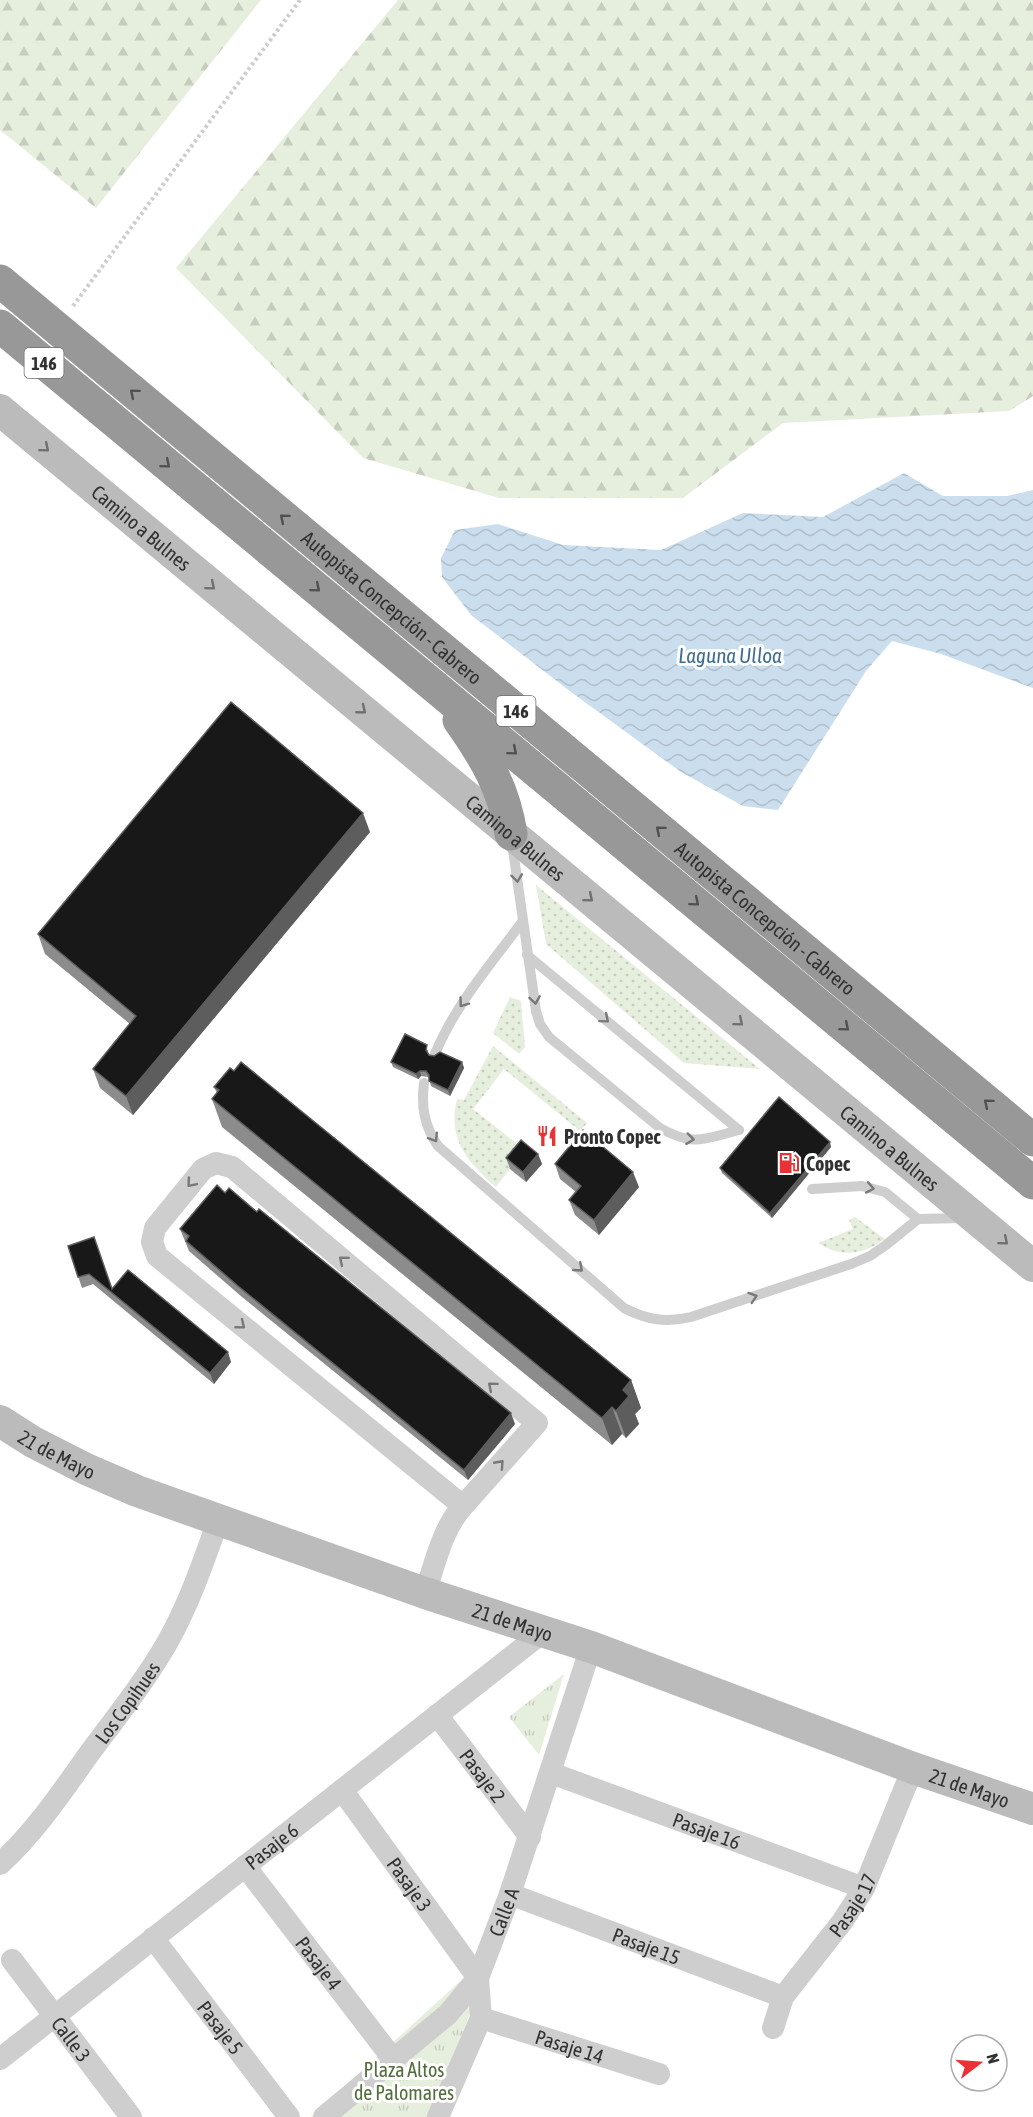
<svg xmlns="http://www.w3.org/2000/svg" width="1033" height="2117" font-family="'Asap Condensed',sans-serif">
  <defs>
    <pattern id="grass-dots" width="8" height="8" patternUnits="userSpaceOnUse" patternTransform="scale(1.5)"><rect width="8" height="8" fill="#e6eede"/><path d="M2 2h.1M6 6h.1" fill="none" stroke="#c6cdbf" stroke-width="1.8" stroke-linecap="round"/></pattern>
    <pattern id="forest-firs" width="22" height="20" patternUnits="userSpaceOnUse" patternTransform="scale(1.5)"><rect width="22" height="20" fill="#e6eede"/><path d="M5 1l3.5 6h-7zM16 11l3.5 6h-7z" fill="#c6cdbf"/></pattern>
    <pattern id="park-tufts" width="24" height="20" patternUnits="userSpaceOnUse" patternTransform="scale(1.5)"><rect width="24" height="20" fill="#e6eede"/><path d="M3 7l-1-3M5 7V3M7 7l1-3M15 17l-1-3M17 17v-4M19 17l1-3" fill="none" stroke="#c6cdbf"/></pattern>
    <pattern id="water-waves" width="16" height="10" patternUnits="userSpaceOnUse" patternTransform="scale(1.5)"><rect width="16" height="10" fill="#cbdeed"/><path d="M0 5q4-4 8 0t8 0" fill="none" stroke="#afbfcc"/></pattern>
  </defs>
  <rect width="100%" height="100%" fill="#fff"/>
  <g fill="url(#grass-dots)">
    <path d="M536 885 760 1069 684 1063 546 944Z"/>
    <path d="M510 997 521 1001 525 1047 519 1054 493 1033Z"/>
    <path d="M493 1046 587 1123 580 1131 504 1069 473 1109 525 1150 496 1187C468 1162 447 1140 457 1099L464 1100Z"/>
    <path d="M855 1217 885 1239C863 1255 841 1258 818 1243L853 1229 849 1220Z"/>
  </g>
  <g fill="url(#forest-firs)">
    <path d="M0 0H261L96 208 0 130Z"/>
    <path d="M398 0H1033V396L1009 411 783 423 683 498H499L363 458 176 268Z"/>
  </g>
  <g fill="url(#park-tufts)">
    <path d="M564 1674 539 1755 509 1717Z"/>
    <path d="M480 1963 476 1999 429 2117H311Z"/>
  </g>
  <path fill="url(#water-waves)" d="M904 473 943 496H1007L1033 490V688L941 654 892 641 866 671 778 810 743 806 681 772 571 692 471 615 442 577 441 558 455 530 498 524 563 545 661 550 743 513 823 517Z"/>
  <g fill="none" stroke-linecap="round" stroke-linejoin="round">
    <path stroke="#cecece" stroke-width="4" stroke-dasharray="3 3" stroke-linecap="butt" d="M73 306 300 0"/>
    <g stroke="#cecece" stroke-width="10">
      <path d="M512 843 536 1011 540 1024 549 1037 660 1128C694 1147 704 1139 739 1130"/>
      <path d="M527 955 739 1130"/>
      <path d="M435 1054C455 1005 491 964 522 922"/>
      <path d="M424 1083C421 1107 424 1125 438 1146L624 1308C647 1320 666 1323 691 1317L851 1264 870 1256 886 1245 918 1219 963 1218"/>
      <path d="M812 1189 862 1186 885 1192 918 1219"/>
    </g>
    <g stroke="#cecece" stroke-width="22">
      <path d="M425 1593C435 1564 442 1529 463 1506L537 1423 232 1167 216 1163 203 1169 155 1228 152 1242 157 1256 463 1506"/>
      <path id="s1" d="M437 1715 530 1837"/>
      <path id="s2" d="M551 1773 864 1888"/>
      <path id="s3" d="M342 1790 478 1978"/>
      <path id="s4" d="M0 1864C33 1834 60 1795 86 1758 114 1720 144 1683 167 1643 189 1604 203 1563 218 1521"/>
      <path id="s5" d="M245 1866 393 2059"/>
      <path id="s6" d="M510 1894 783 1997"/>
      <path id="s7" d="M153 1938 289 2117"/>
      <path id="s8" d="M12 1960 131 2117"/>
      <path id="s9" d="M481 2018 659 2074"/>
      <path id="s10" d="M773 2028 783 1997 842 1922 864 1888 913 1768"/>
      <path id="s11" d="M0 2059 543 1632"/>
      <path id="s12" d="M324 2117 448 2014 478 1978 510 1894 591 1647"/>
      <path d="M438 2117 481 2018 478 1978"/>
    </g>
    <g stroke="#bbb" stroke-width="32">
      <path id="s13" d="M0 410 1033 1266"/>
      <path id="s14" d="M0 1421 33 1442 86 1469 137 1491 425 1593 591 1647 913 1768 1033 1809"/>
    </g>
    <g stroke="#989898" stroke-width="33">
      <path id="s15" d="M0 281 1033 1140"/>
      <path d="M0 326 1033 1183"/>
      <path d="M459 720C485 757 504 788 511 834"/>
    </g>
  </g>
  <g fill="#8c8c8c">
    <path d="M370 832 133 1115 100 1088 93 1069 130 1024 45 954 38 934Z"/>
    <path d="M428 1050V1053L429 1055 462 1062 464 1068 450 1096 431 1086 429 1078 428 1077 421 1076 418 1079 393 1067 391 1062Z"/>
    <path d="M214 1087 631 1380 641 1408 635 1414 639 1424 626 1438 622 1434 612 1445 222 1127 212 1099 217 1093Z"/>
    <path d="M831 1147 772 1218 722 1173 720 1168Z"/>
    <path d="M538 1154 542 1164 526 1182 510 1169 506 1158Z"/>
    <path d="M555 1164 639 1187 599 1235 575 1215 569 1200 576 1192 560 1179Z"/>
    <path d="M225 1193 257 1212 515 1424 468 1480 242 1297 189 1251 180 1229Z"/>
    <path d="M68 1246 112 1289 231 1362 214 1384 93 1284 82 1288Z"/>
  </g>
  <g fill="#5d5d5d">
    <path d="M363 813 370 832 133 1115 126 1096Z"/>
    <path d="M462 1062 464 1068 450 1096 448 1090Z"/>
    <path d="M420 1071 421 1076 418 1079 416 1074Z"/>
    <path d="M830 1142 831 1147 772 1218 770 1213Z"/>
    <path d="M538 1154 542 1164 526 1182 523 1172Z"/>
    <path d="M633 1172 639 1187 599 1235 594 1220Z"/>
    <path d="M228 1352 231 1362 214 1384 210 1373Z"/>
    <path d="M631 1380 641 1408 635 1414 639 1424 626 1438 616 1411 623 1390Z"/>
    <path d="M612 1407 622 1434 612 1445 602 1418Z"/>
    <path d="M511 1413 515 1424 468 1480 464 1470Z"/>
  </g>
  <g fill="#181818" stroke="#5d5d5d" stroke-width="1.5">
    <path d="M231 702 363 813 126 1096 93 1069 136 1016 38 934Z"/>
    <path d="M405 1034 427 1045 426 1050 429 1055 434 1056 440 1052 462 1062 448 1090 429 1081V1075L426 1071H420L416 1074 391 1062Z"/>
    <path d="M241 1062 631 1380 623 1390 629 1396 616 1411 612 1407 602 1418 212 1099 219 1090 214 1087 230 1068 234 1071Z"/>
    <path d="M779 1097 830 1142 770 1213 720 1168Z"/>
    <path d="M583 1130 633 1172 594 1220 569 1200 581 1186 555 1164Z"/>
    <path d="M521 1140 538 1154 523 1172 506 1158Z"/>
    <path d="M217 1185 225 1193 229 1188 257 1212 259 1209 511 1413 464 1470 238 1286 186 1241 189 1236 180 1229Z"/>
    <path d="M94 1237 112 1289 128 1270 228 1352 210 1373 89 1274 78 1277 68 1246Z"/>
  </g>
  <defs><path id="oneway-chevron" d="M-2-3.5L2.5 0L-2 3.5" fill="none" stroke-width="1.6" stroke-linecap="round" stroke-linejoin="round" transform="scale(1.5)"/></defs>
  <g stroke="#505050">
    <use href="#oneway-chevron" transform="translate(134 393) rotate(-140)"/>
    <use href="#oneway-chevron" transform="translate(166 464) rotate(40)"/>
    <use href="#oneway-chevron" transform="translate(284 518) rotate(-140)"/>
    <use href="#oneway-chevron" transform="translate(316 588) rotate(40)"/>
    <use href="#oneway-chevron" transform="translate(513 751) rotate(40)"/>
    <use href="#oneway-chevron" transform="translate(660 830) rotate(-140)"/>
    <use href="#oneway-chevron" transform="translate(695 902) rotate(40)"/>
    <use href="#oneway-chevron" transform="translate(845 1027) rotate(40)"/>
    <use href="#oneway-chevron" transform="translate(988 1103) rotate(-140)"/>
  </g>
  <g stroke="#6f6f6f">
    <use href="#oneway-chevron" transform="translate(45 448) rotate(40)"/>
    <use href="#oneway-chevron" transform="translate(211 586) rotate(40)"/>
    <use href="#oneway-chevron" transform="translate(362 710) rotate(39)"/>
    <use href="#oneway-chevron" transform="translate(589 898) rotate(40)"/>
    <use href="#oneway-chevron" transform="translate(739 1022) rotate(40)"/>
    <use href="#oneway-chevron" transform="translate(1004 1241) rotate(40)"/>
  </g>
  <g stroke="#787878">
    <use href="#oneway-chevron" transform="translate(517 878) rotate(83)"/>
    <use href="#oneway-chevron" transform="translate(535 1000) rotate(81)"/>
    <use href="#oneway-chevron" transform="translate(463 1003) rotate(126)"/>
    <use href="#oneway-chevron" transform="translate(605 1019) rotate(40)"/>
    <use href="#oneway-chevron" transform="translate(434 1138) rotate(58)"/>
    <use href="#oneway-chevron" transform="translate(690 1139) rotate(7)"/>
    <use href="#oneway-chevron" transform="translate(191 1183) rotate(130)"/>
    <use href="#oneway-chevron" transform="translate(870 1188) rotate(11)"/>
    <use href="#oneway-chevron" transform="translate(343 1260) rotate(-140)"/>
    <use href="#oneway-chevron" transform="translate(579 1268) rotate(41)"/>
    <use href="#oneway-chevron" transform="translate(753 1297) rotate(-18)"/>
    <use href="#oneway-chevron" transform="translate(241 1325) rotate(39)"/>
    <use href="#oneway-chevron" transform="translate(492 1386) rotate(-140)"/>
    <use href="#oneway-chevron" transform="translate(500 1464) rotate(-48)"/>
  </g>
  <defs>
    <symbol id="restaurant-bare" viewBox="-9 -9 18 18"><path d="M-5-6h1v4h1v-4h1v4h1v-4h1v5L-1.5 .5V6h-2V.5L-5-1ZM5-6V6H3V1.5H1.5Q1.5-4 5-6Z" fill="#ea3133" stroke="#fff" stroke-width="2.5" paint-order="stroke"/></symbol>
    <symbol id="fuel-bare" viewBox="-9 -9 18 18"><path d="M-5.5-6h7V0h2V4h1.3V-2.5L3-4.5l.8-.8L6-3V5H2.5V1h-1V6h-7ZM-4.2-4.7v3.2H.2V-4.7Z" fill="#ea3133" stroke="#fff" stroke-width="2.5" paint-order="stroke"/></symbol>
  </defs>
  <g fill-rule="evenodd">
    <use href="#restaurant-bare" x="532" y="1121" width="30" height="30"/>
    <use href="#fuel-bare" x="774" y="1148" width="30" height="30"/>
  </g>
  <g text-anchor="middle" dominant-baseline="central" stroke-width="6" stroke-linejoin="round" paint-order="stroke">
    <g fill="#fff" stroke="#6f6f6f" stroke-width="1.5">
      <rect x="24.5" y="348" width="39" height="30" rx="4.5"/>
      <rect x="496.5" y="696" width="39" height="30" rx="4.5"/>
    </g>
    <g font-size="18" font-weight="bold" fill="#313131">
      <text x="44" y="363">146</text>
      <text x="516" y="711">146</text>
    </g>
    <g font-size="20" fill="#313131" stroke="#fff">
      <text stroke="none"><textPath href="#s13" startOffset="184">Camino a Bulnes</textPath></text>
      <text stroke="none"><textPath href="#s15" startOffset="510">Autopista Concepción - Cabrero</textPath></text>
      <text stroke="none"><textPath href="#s13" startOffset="670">Camino a Bulnes</textPath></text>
      <text stroke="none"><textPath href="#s15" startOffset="996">Autopista Concepción - Cabrero</textPath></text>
      <text stroke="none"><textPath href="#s13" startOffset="1156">Camino a Bulnes</textPath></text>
      <text stroke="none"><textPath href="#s14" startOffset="66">21 de Mayo</textPath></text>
      <text stroke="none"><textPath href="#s14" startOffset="552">21 de Mayo</textPath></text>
      <text stroke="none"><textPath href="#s4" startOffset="206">Los Copihues</textPath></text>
      <text stroke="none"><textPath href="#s1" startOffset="76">Pasaje 2</textPath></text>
      <text stroke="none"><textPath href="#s14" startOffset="1038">21 de Mayo</textPath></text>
      <text stroke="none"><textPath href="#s2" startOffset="166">Pasaje 16</textPath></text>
      <text stroke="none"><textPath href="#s11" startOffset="345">Pasaje 6</textPath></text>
      <text stroke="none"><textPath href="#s3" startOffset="116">Pasaje 3</textPath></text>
      <text stroke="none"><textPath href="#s10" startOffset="148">Pasaje 17</textPath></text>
      <text stroke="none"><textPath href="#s12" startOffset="279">Calle A</textPath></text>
      <text stroke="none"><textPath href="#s6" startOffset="146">Pasaje 15</textPath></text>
      <text stroke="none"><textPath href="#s5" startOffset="122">Pasaje 4</textPath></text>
      <text stroke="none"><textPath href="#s7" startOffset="112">Pasaje 5</textPath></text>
      <text stroke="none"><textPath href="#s8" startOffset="99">Calle 3</textPath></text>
      <text stroke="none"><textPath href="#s9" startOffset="93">Pasaje 14</textPath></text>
    </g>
    <g font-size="20" font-weight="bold" fill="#313131" stroke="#fff" text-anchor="start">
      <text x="564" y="1136">Pronto Copec</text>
      <text x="806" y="1163">Copec</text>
    </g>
    <g font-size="20" fill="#516e3c" stroke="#fff">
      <text x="404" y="2069">Plaza Altos<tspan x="404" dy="23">de Palomares</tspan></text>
    </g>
    <g font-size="21" font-style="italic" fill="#3c6d96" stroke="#fff">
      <text x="730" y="655">Laguna Ulloa</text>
    </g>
  </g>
  <g transform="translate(979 2063) rotate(73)"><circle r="28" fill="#ffffff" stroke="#adadad" stroke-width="1.5"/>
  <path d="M0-4.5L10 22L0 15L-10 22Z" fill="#ea3133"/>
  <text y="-9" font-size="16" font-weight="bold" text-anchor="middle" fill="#313131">N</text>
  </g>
</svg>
